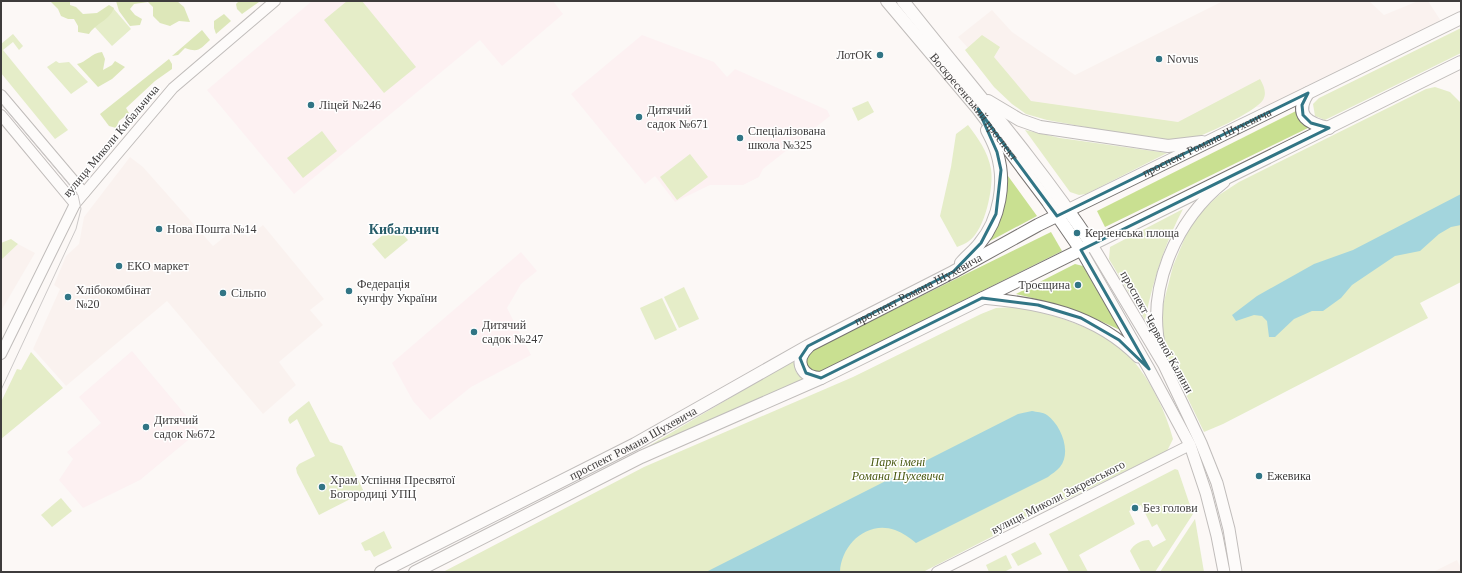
<svg xmlns="http://www.w3.org/2000/svg" width="1462" height="573" font-family="Georgia,serif">
  <rect width="100%" height="100%" fill="#fcf8f6"/>
  <g fill="#f9ece7">
    <path d="M1223 1H1369L1384 15 1418 1H1428L1441 21 1268 107H1249L1192 134 1022 107 958 37 992 10 1012 32 1075 75Z"/>
    <path d="M130 157 143 167 213 246 238 226 248 237 263 225 324 299 310 310 323 325 279 362 296 385 263 414 167 301 66 386 33 349 60 289 54 285 66 256 79 244 84 217Z"/>
    <path d="M18 244 35 253 1 311V260Z"/>
    <path d="M1457 560 1461 568 1459 572H1433Z"/>
  </g>
  <g fill="#fee9ee">
    <path d="M312 1H553L563 14 502 66 480 40 294 194 207 90Z"/>
    <path d="M642 35 714 62 727 77 735 69 827 110 830 116 763 169 759 177 743 185H710L675 202 655 176 645 184 571 94Z"/>
    <path d="M521 252 537 271 521 284 507 308 531 355 471 387 430 420 413 401 392 363Z"/>
    <path d="M132 351 199 431 140 480 83 508 59 480 73 459 67 452 101 423 79 397Z"/>
  </g>
  <g fill="#c9e091">
    <path d="M347 1H362L416 67 384 93 324 20Z"/>
    <path d="M113 8 131 29 112 46 93 25Z"/>
    <path d="M1461 28V53L1325 120 1315 116 1313 104 1319 98Z"/>
    <path d="M13 34 23 46 19 50 13 42 3 50 68 130 55 139 1 73V44Z"/>
    <path d="M982 35 1000 47 994 57 1031 101 1178 122 1260 79C1264 86 1267 93 1263 100 1255 112 1202 137 1187 140 1181 141 1174 141 1168 142L1047 120 1026 114 1012 104 994 87 965 50Z"/>
    <path d="M56 61 59 63 69 62 88 82 71 94 47 67Z"/>
    <path d="M1435 87 1450 92 1461 103V282L1420 303 1428 318 1223 424 1204 432 1164 349 1160 317 1173 266 1189 228 1204 209 1219 195 1239 182 1426 89Z"/>
    <path d="M868 101 874 112 858 121 852 108Z"/>
    <path d="M1300 109 1310 127 1105 227 1097 211Z"/>
    <path d="M968 125C978 138 988 152 991 169 994 187 985 230 969 241 965 244 961 245 957 247L940 216 951 167 956 134Z"/>
    <path d="M1025 130 1060 138 1167 153 1086 194 1079 195 1070 192Z"/>
    <path d="M322 131 337 151 303 178 287 158Z"/>
    <path d="M690 154 708 177 677 200 660 177Z"/>
    <path d="M1008 176 1037 216 990 241 1004 206Z"/>
    <path d="M1183 209C1164 245 1153 281 1145 320L1109 259 1110 247Z"/>
    <path d="M395 225 408 240 385 259 372 244Z"/>
    <path d="M1051 232 1062 251 818 373C806 369 804 362 810 351Z"/>
    <path d="M11 239 18 244 1 260V243Z"/>
    <path d="M1075 264 1083 266 1120 330C1087 314 1052 302 1016 294Z"/>
    <path d="M684 287 699 319 679 328 664 297Z"/>
    <path d="M662 298 677 330 655 340 640 308Z"/>
    <path d="M1014 307C1049 312 1109 331 1132 359 1151 381 1166 412 1173 439L1167 451 1032 516 923 572H443L644 467 853 377 981 314 996 308Z"/>
    <path d="M31 352 63 388 1 439V402L17 369 21 370Z"/>
    <path d="M794 360 796 372 805 380 642 450Z"/>
    <path d="M309 401 330 442 342 446 364 492 319 515 297 473 296 468 299 464 315 456 297 419 290 424 288 420 289 417Z"/>
    <path d="M1175 469 1178 470 1193 514 1155 572H1141L1130 551C1134 544 1141 540 1149 540L1153 547 1166 540 1157 524 1152 527 1141 505 1129 511 1135 524 1079 555 1088 572H1069L1049 534Z"/>
    <path d="M61 498 72 511 52 527 41 515Z"/>
    <path d="M1195 519 1204 572H1160Z"/>
    <path d="M384 531 392 548 374 557 370 550 365 551 361 543Z"/>
    <path d="M1035 542 1042 554 1018 566 1011 554Z"/>
    <path d="M1006 555 1012 568 1004 572H989L986 565Z"/>
  </g>
  <g fill="#b8d370">
    <path d="M50 1H70V5L76 7 83 14 97 13 109 5 114 8C109 21 96 23 89 34L78 32V26L74 19H68L61 16 58 9Z"/>
    <path d="M116 1H177L184 7 190 22 179 21 170 26 160 23 153 16V7L148 2 134 4 130 9 135 15 142 19 140 25 130 26 119 11Z"/>
    <path d="M239 1H256L259 2 242 14 237 9 236 4Z"/>
    <path d="M224 14 231 21 216 34 214 28V21Z"/>
    <path d="M202 30 210 40C200 49 199 53 185 48L178 55 172 56Z"/>
    <path d="M102 52 105 59 103 70 112 65 115 61 125 67 112 79 98 87 77 64C87 62 91 53 102 52Z"/>
    <path d="M169 59 172 64V69L155 81 126 108 129 113 119 121 116 128 109 126 100 114Z"/>
  </g>
  <g fill="#38acbe">
    <path d="M1461 194V225L1451 227 1439 234 1420 251 1395 256 1352 285 1341 298 1323 311H1312L1294 319 1275 337H1269L1267 321 1262 316 1254 315 1236 321 1232 315 1257 296 1314 264 1353 250Z"/>
    <path d="M1032 411C1036 412 1043 412 1047 415 1061 425 1072 452 1060 467 1057 471 1051 474 1048 477L916 543C910 538 903 533 895 530 867 520 841 545 840 572H706L1018 414Z"/>
  </g>
  <g fill="none" stroke-linecap="round" stroke-linejoin="round">
    <defs>
      <g id="tertiary">
        <path d="M1 95 84 193"/>
        <path d="M1 115 75 204"/>
        <path d="M1 354 75 204 173 88 275 1"/>
        <path d="M937 572 1190 445"/>
      </g>
      <g id="secondary">
        <path d="M1092 245 1164 365 1201 443 1217 483 1229 529 1236 572"/>
        <path d="M1081 250 1149 369 1190 445 1206 493 1217 536 1224 572"/>
        <path d="M982 298C1040 303 1096 314 1138 357"/>
        <path d="M1161 353C1145 291 1175 221 1224 182"/>
      </g>
      <g id="primary">
        <path id="s1" d="M887 1 978 109 1048 202 1081 250"/>
        <path d="M903 1C967 82 1035 159 1092 245"/>
        <path d="M1308 93C1293 116 1309 124 1329 128"/>
        <path d="M988 101 1020 120 1040 127 1168 146 1202 142"/>
        <path d="M961 263C967 256 975 250 980 243 1000 219 1006 182 997 153 995 145 991 138 987 130"/>
        <path d="M808 347C793 361 802 378 821 378"/>
        <path id="s2" d="M381 572 635 444 808 346 953 272 1038 225 1461 18"/>
        <path d="M415 572 641 457 821 378 1461 62"/>
      </g>
    </defs>
    <use href="#tertiary" stroke="#787472" stroke-width="12"/>
    <use href="#secondary" stroke="#787472" stroke-width="13"/>
    <use href="#primary" stroke="#787472" stroke-width="14"/>
    <use href="#tertiary" stroke="#fff" stroke-width="10"/>
    <use href="#secondary" stroke="#fff" stroke-width="11"/>
    <use href="#primary" stroke="#fff" stroke-width="12"/>
    <path stroke="#928f8f" stroke-width="1" d="M1 104 78 195 81 209 76 229 1 390"/>
  </g>
  <path d="M0 0H1462V573H0ZM1308 93 1302 105 1303 115 1311 123 1329 128 1081 250 1149 369 1119 340 1081 318 1038 305 982 298 821 378 806 373 800 358 808 346 953 272 981 243 996 214 1001 170 997 152 978 109 1057 216Z" fill="#fcf8f6" fill-opacity=".55" fill-rule="evenodd"/>
  <path fill="none" stroke="#317585" stroke-width="3" stroke-linejoin="round" d="M1308 93 1302 105 1303 115 1311 123 1329 128 1081 250 1149 369 1119 340 1081 318 1038 305 982 298 821 378 806 373 800 358 808 346 953 272 981 243 996 214 1001 170 997 152 978 109 1057 216Z"/>
  <g fill="#317585" stroke="#fff" stroke-width="1.5">
    <circle cx="880" cy="55" r="4"/>
    <circle cx="1159" cy="59" r="4"/>
    <circle cx="311" cy="105" r="4"/>
    <circle cx="639" cy="117" r="4"/>
    <circle cx="740" cy="138" r="4"/>
    <circle cx="159" cy="229" r="4"/>
    <circle cx="1077" cy="233" r="4"/>
    <circle cx="119" cy="266" r="4"/>
    <circle cx="1078" cy="285" r="4"/>
    <circle cx="349" cy="291" r="4"/>
    <circle cx="223" cy="293" r="4"/>
    <circle cx="68" cy="297" r="4"/>
    <circle cx="474" cy="332" r="4"/>
    <circle cx="146" cy="427" r="4"/>
    <circle cx="1259" cy="476" r="4"/>
    <circle cx="322" cy="487" r="4"/>
    <circle cx="1135" cy="508" r="4"/>
  </g>
  <g text-anchor="middle" dominant-baseline="central" stroke-width="3" stroke-linejoin="round" paint-order="stroke">
    <g font-size="12" fill="#3e3c3c" stroke="#fff" text-anchor="start">
      <text x="872" y="55" text-anchor="end">ЛотОК</text>
      <text x="1167" y="59">Novus</text>
      <text x="319" y="105">Ліцей №246</text>
      <text x="647" y="110">Дитячий<tspan x="647" dy="14">садок №671</tspan></text>
      <text x="748" y="131">Спеціалізована<tspan x="748" dy="14">школа №325</tspan></text>
      <text x="167" y="229">Нова Пошта №14</text>
      <text x="1085" y="233">Керченська площа</text>
      <text x="127" y="266">ЕКО маркет</text>
      <text x="357" y="284">Федерація<tspan x="357" dy="14">кунгфу України</tspan></text>
      <text x="1070" y="285" text-anchor="end">Троєщина</text>
      <text x="76" y="290">Хлібокомбінат<tspan x="76" dy="14">№20</tspan></text>
      <text x="231" y="293">Сільпо</text>
      <text x="482" y="325">Дитячий<tspan x="482" dy="14">садок №247</tspan></text>
      <text x="154" y="420">Дитячий<tspan x="154" dy="14">садок №672</tspan></text>
      <text x="1267" y="476">Ежевика</text>
      <text x="330" y="480">Храм Успіння Пресвятої<tspan x="330" dy="14">Богородиці УПЦ</tspan></text>
      <text x="1143" y="508">Без голови</text>
    </g>
    <g font-size="12" fill="#3e3c3c" stroke="#fff">
      <text stroke="none"><textPath href="#s1" startOffset="137">Воскресенський проспект</textPath></text>
      <text transform="translate(111 141) rotate(-50)">вулиця Миколи Кибальчича</text>
      <text stroke="none"><textPath href="#s2" startOffset="931">проспект Романа Шухевича</textPath></text>
      <text stroke="none"><textPath href="#s2" startOffset="607">проспект Романа Шухевича</textPath></text>
      <text transform="translate(1157 332) rotate(61)">проспект Червоної Калини</text>
      <text stroke="none"><textPath href="#s2" startOffset="283">проспект Романа Шухевича</textPath></text>
      <text transform="translate(1058 497) rotate(-27)">вулиця Миколи Закревського</text>
    </g>
    <g font-size="12" font-style="italic" fill="#4a5a12" stroke="#fff">
      <text x="898" y="462">Парк імені<tspan x="898" dy="14">Романа Шухевича</tspan></text>
    </g>
    <g font-size="14" font-weight="bold" fill="#265c69" stroke="#fff">
      <text x="404" y="229">Кибальчич</text>
    </g>
  </g>
  <rect width="1462" height="573" fill="none" stroke="#3e3c3c" stroke-width="4"/>
</svg>
